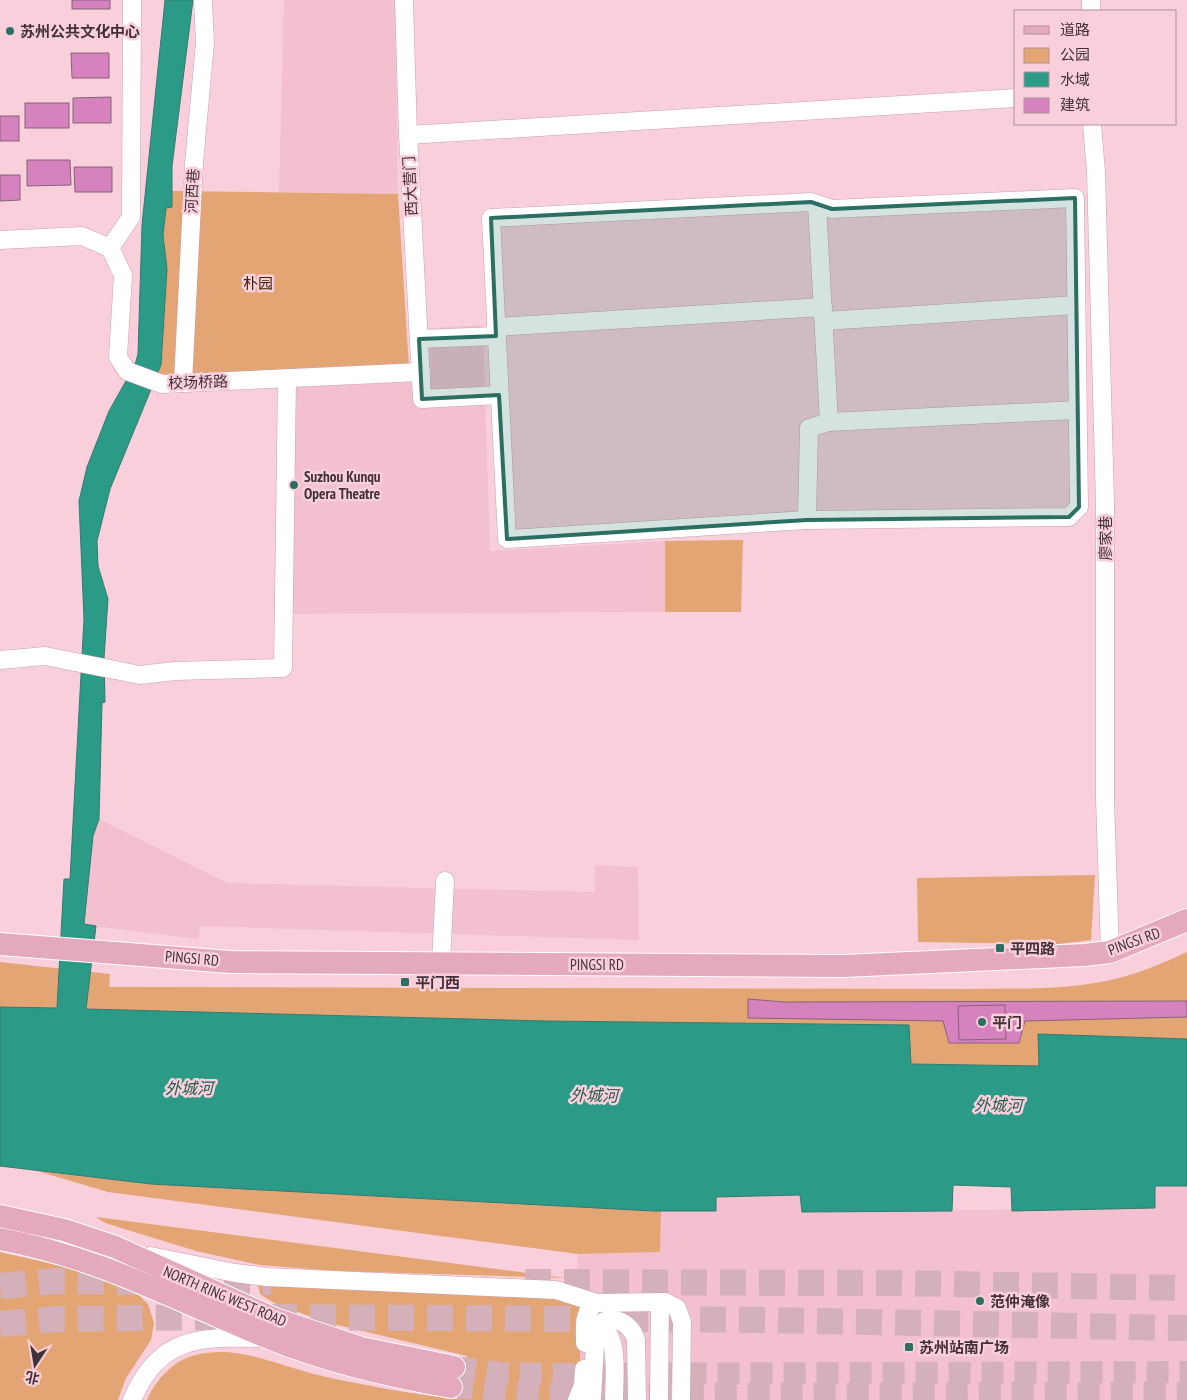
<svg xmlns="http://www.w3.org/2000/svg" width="1187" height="1400" font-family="'PT Sans Narrow','Noto Sans SC',sans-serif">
  <rect width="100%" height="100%" fill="#f9cfdb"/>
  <g fill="#f2c0cf">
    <path d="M284 0H395L398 194 279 192Z"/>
    <path d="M483 325 490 551 665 541V612L286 614 282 388 431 380 429 328Z"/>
    <path d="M99 819 228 883 595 892V865L638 867 639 940 201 926 198 939 84 925 93 836Z"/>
    <path d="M1155 1186H1187V1400H563L567 1399 578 1254 660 1252 661 1211H715L716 1197 800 1195 802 1212 1155 1208Z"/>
  </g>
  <g fill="#e4a574">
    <path d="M171 191 398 194 409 367 157 379 161 365 167 269 163 235 166 207H172Z"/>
    <path d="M743 540 741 612H665V541Z"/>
    <path d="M1095 875 1091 940 1058 944 918 942 917 878Z"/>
    <path d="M1187 952V1039L1039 1034V1066L910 1064 908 1025 545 1021 0 1007V962L110 974 109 987 966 989C1016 988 1069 991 1119 978 1143 972 1165 962 1187 952Z"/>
    <path d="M37 1171 151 1184 661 1211 660 1252 578 1254 433 1235 108 1192Z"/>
    <path d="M96 1217 566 1278 336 1271 260 1265 196 1251 105 1223Z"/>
    <path d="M0 1252 66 1267 135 1291 148 1304 154 1323 151 1340 126 1378 118 1400H0Z"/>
    <path d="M258 1284 545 1295 580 1305V1379L575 1392 563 1400H147C156 1380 173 1360 196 1355 239 1344 281 1367 322 1376 367 1386 412 1394 458 1399L467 1356 325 1322 274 1303 260 1294Z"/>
  </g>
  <path fill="#2b9a87" stroke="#327b6f" d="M165 0H193L172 166V207L166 208 163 235 167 269 161 365 110 489 97 541 98 566 108 599 104 658 105 702 102 703 99 819 93 836 84 924 96 926 86 1009 545 1021 909 1025 911 1064 1039 1066 1038 1034 1187 1039V1186H1155V1208L1012 1211 1011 1187 953 1185 952 1211 802 1212 800 1195 716 1197V1211H653L151 1184 0 1166V1007L57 1008 64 879H70L84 619 79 501 87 467 109 411 135 365 138 354 142 225Z"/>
  <g fill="#d682be" stroke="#836479">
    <rect x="72" y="0" width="38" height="9"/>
    <path d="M71 53H109V78H72Z"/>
    <path d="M111 97V123H73V98Z"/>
    <rect x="25" y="103" width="44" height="25"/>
    <rect x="0" y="116" width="19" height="25"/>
    <path d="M27 160H70L71 185 27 186Z"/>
    <path d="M74 167H112V192H75Z"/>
    <path d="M0 175H20V200L0 201Z"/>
    <path d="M748 999 784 1002 1187 1001V1017L1025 1021 1019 1043H949L943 1021 748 1018Z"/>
    <path d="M1005 1005 1006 1039 959 1040 958 1006Z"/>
  </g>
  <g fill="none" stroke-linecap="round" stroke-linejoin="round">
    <g stroke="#d4b0ba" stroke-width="22" stroke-dasharray="22 11" stroke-linecap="butt">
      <path d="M454 1367 500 1373 551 1374 1187 1372"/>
      <path d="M451 1387 546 1394 1187 1393"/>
    </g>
    <g stroke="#d4b0ba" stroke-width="26" stroke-dasharray="26 13" stroke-linecap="butt">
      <path d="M185 1282H271"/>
      <path d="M525 1282 890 1283 1187 1288"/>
      <path d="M0 1286 56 1281 141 1282"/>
      <path d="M271 1317 767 1320 1187 1328"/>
      <path d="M0 1324 57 1319 227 1317"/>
    </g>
    <defs>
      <g id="minor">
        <path d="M404 0 408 135 422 399 499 395"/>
        <path d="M1091 11V0"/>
        <path d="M1092 124 1096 172 1105 503V799L1110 952"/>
        <path d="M408 135 1016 98"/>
        <path d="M1075 198 1079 507 1069 517 807 520 507 539 491 218 811 202 832 209Z"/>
        <path d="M817 204 829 422"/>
        <path d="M0 240 82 236 110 248 123 275 118 357 127 371 162 384 421 372"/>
        <path d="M110 248 131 217 132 0"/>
        <path d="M824 321 1075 305"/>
        <path d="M496 327 823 307"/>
        <path d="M419 339 497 336"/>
        <path d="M183 383 194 163 205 43 203 0"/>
        <path d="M807 520 809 428 829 422 1076 410"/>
        <path d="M0 660 45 656 140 675 175 671 283 668 287 378"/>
        <path d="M441 963 445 881"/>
        <path d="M150 1256 235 1273 267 1277 556 1290 597 1303 665 1302 677 1308 682 1322 681 1400"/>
        <path d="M594 1333H607C618 1343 614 1384 614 1400"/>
        <path d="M585 1343C585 1329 582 1310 597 1303"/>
        <path d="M132 1400C160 1335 200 1337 263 1338"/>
        <path d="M577 1400 583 1385 584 1369"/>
        <path d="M592 1400 596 1327C610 1312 631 1322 636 1340L637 1400"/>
        <path d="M659 1400 660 1302"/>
      </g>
      <g id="major">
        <path d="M0 944 230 962 844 966 1084 955 1110 952 1187 920"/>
        <path d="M0 1216 64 1230 115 1247 275 1319 361 1348 454 1367"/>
        <path d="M0 1239C99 1257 178 1301 269 1338 327 1362 389 1376 451 1387"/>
      </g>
    </defs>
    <use href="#minor" stroke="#caa2ae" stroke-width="19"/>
    <use href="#major" stroke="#fff" stroke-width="24"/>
    <use href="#minor" stroke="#fff" stroke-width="18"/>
    <use href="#major" stroke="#e5a9be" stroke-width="22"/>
  </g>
  <path fill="#2a6f62" fill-opacity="0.2" stroke="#2a6f62" stroke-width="4" stroke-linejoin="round" d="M1075 198 1079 507 1069 517 807 520 507 539 499 395 422 399 419 339 496 336 491 218 811 202 832 209Z"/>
  <g fill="#2a6f62" stroke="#f9cfdb" stroke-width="2">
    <circle cx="10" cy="31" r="5"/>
    <circle cx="294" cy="485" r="5"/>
    <rect x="995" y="943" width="10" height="10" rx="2.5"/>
    <rect x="400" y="977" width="10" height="10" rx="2.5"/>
    <circle cx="982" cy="1022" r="5"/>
    <circle cx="980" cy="1301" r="5"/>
    <rect x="904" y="1342" width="10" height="10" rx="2.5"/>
  </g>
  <g text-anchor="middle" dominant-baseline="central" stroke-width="5" stroke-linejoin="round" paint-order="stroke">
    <g font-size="15" font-weight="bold" fill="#423237" stroke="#f9cfdb" text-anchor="start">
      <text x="20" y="31">苏州公共文化中心</text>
      <text x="304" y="476">Suzhou Kunqu<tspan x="304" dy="17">Opera Theatre</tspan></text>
      <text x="1010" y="948">平四路</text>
      <text x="415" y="982">平门西</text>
      <text x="992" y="1022">平门</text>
      <text x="990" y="1301">范仲淹像</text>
      <text x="919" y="1347">苏州站南广场</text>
    </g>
    <g font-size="15" fill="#423237" stroke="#f9cfdb">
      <text transform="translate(410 186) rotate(-93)">西大营门</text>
      <text transform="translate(192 191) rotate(-87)">河西巷</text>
      <text transform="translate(198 382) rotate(-2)">校场桥路</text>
      <text transform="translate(1105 538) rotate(-90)">廖家巷</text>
      <text transform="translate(1134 941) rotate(-20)">PINGSI RD</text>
      <text transform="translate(192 958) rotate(5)">PINGSI RD</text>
      <text x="597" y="964">PINGSI RD</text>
      <text transform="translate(225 1296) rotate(23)">NORTH RING WEST ROAD</text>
    </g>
    <g font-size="15" fill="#402104" stroke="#f9cfdb">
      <text x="258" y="283">朴园</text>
    </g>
    <g font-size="16" font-style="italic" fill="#225b50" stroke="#f9cfdb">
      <text x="189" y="1088">外城河</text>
      <text transform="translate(594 1095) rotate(1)">外城河</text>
      <text transform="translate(998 1105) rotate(1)">外城河</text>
    </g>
  </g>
  <rect x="1014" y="10" width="162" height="115" fill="#f9cfdb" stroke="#b09099"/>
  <rect x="1024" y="26" width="25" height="8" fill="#e5a9be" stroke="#b09099"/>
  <text x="1060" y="35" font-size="15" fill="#423237">道路</text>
  <rect x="1024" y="48" width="25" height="15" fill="#e4a574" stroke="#b09099"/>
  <text x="1060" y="60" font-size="15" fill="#423237">公园</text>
  <rect x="1024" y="72" width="25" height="15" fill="#2b9a87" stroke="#b09099"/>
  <text x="1060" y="85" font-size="15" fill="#423237">水域</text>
  <rect x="1024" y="98" width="25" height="15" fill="#d682be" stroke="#b09099"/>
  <text x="1060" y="110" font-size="15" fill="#423237">建筑</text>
  <g transform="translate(35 1365) rotate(192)" stroke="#f9cfdb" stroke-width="4" paint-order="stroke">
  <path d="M0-4L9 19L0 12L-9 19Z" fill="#423237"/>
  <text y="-8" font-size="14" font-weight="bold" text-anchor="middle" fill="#423237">北</text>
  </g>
</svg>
